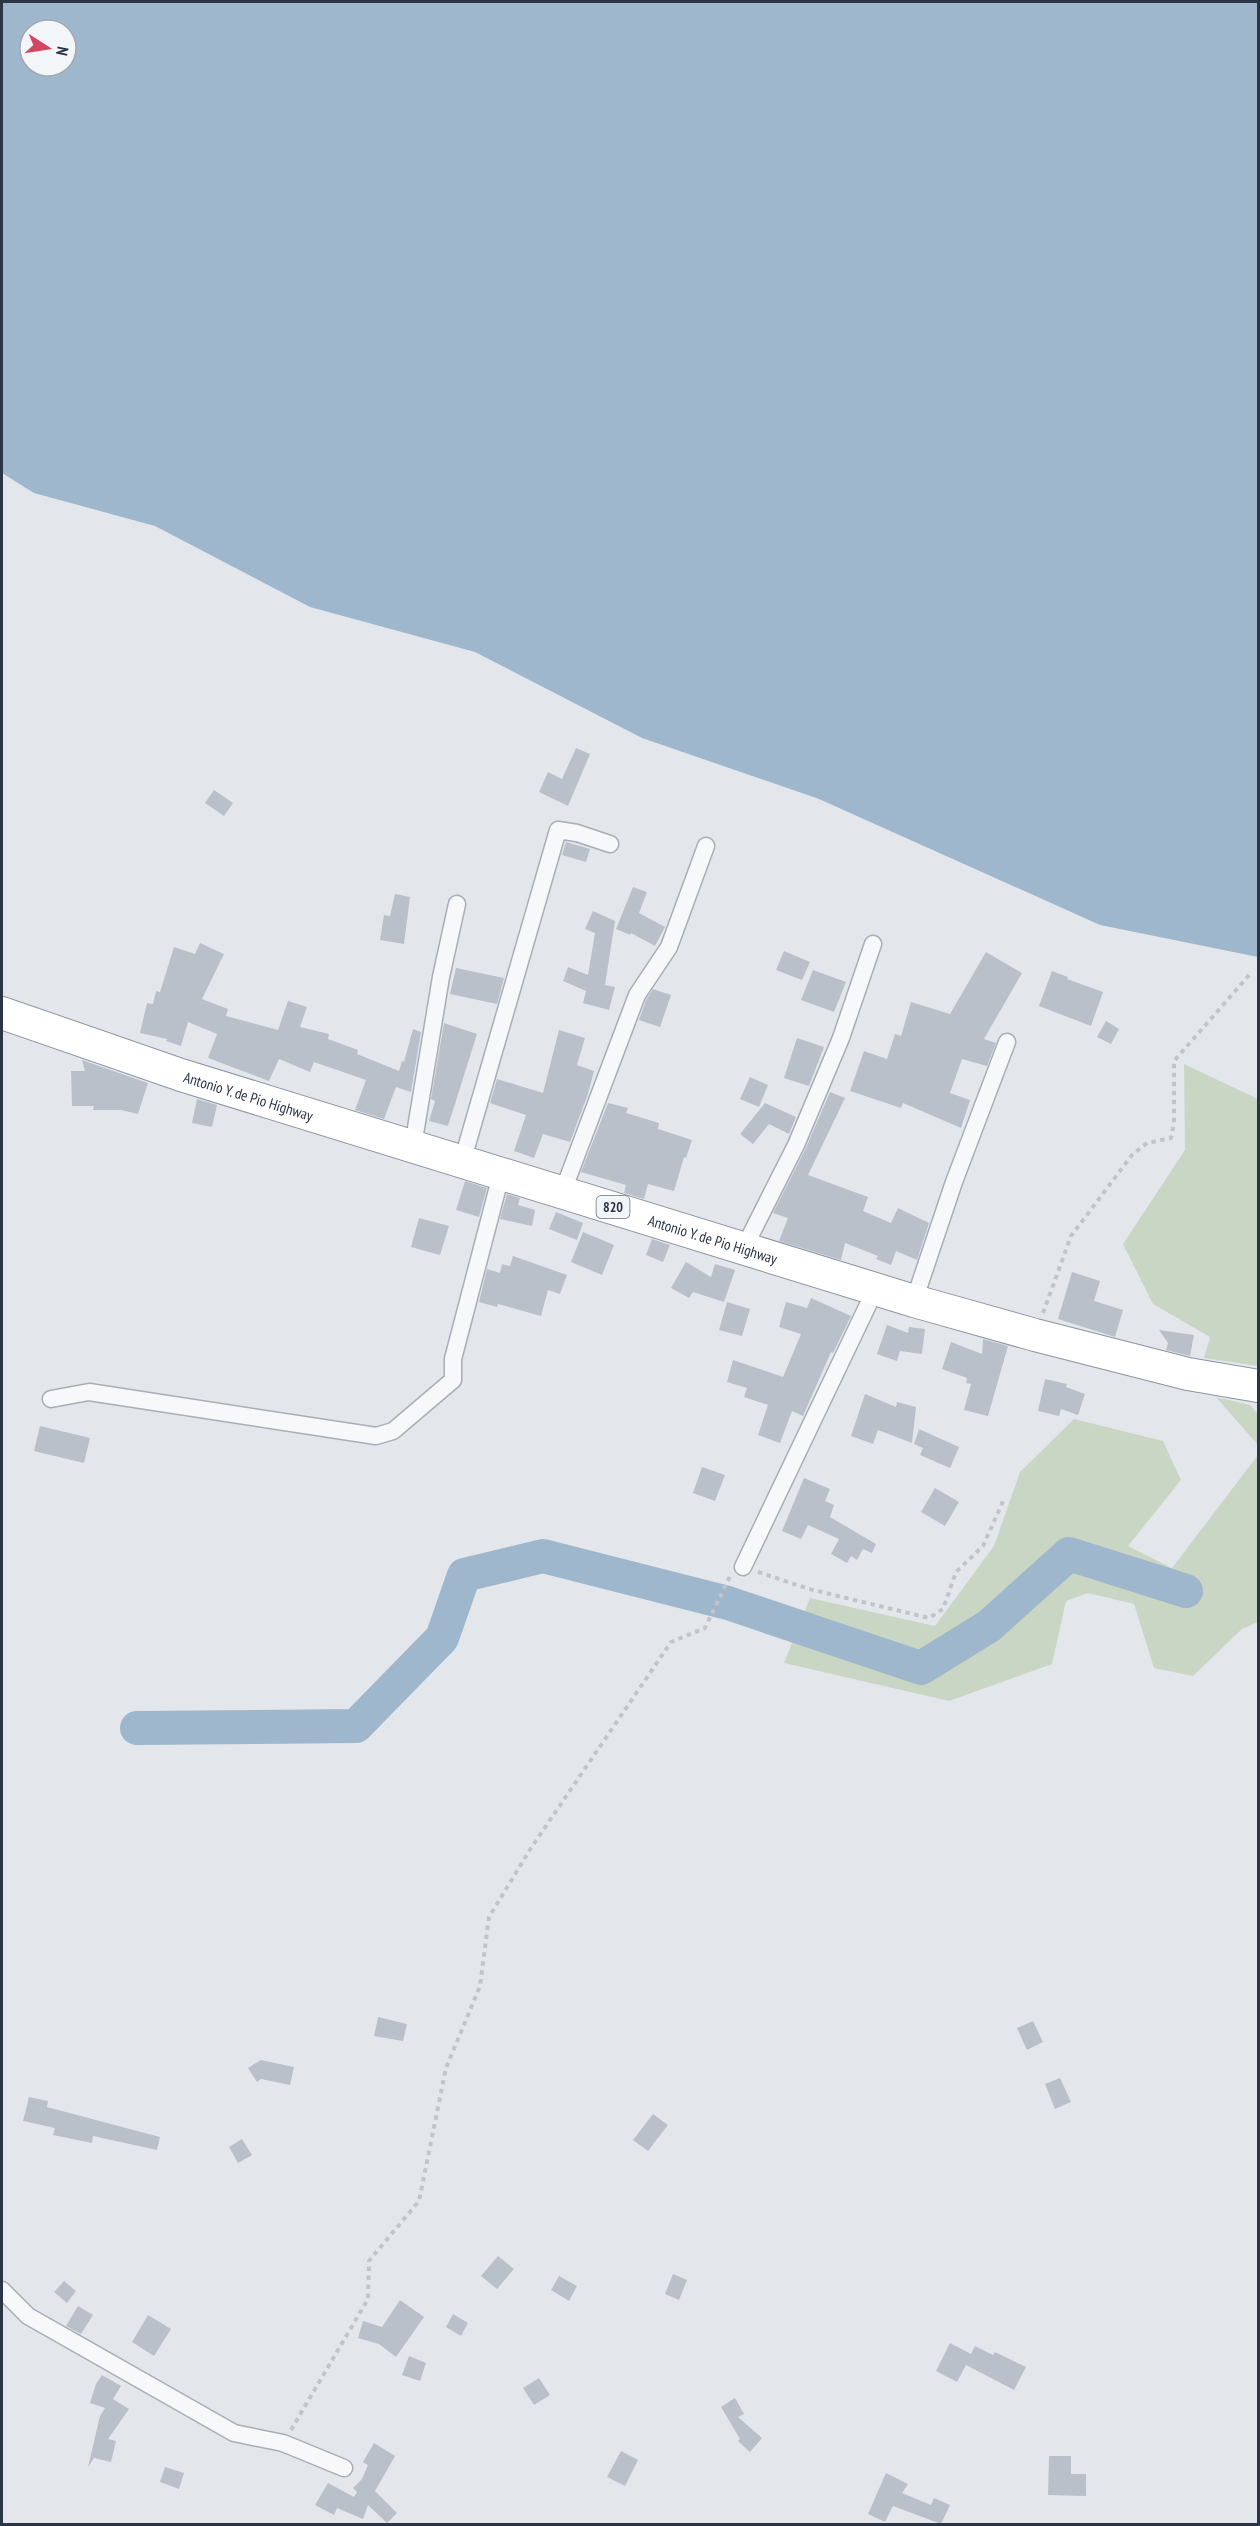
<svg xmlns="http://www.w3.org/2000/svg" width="1260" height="2526" font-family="'PT Sans Narrow',sans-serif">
  <rect width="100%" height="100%" fill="#e3e7ec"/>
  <g fill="#cad6c4">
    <path d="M1184 1064 1258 1099V1366L1204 1358 1210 1337 1153 1304 1123 1244 1185 1150Z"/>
    <path d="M1216 1397 1250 1405 1258 1414V1445Z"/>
    <path d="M1074 1419 1163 1441 1181 1480 1128 1546 1172 1568 1258 1455V1622L1242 1629 1193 1676 1154 1668 1134 1604 1088 1593 1066 1601 1052 1664 949 1701 784 1663 810 1598 935 1626 994 1546 1020 1472Z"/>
  </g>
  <path fill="#9eb7cc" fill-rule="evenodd" d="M2 2H1258V957L1100 925 819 799 642 738 475 652 310 607 155 526 34 493 2 473ZM30 30H66V66H30Z"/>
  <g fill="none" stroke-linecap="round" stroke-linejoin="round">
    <path stroke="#9eb7cc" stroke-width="34" d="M137 1728 356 1726 442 1638 464 1575 543 1556 728 1603 921 1668 989 1626 1069 1554 1186 1591"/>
  </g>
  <g fill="#bac0ca">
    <path d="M576 748 590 754 568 806 539 792 548 772 562 779Z"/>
    <path d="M214 790 233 803 224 816 205 803Z"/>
    <path d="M566 842 590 849 586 862 562 855Z"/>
    <path d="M633 887 647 892 639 913 665 927 655 946 631 933 630 935 616 929Z"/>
    <path d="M395 894 410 897 404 944 380 940 384 915 390 916Z"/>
    <path d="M593 911 615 921 605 985 615 987 609 1010 583 1003 586 991 563 981 568 967 588 975 595 933 585 929Z"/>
    <path d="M200 943 224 954 202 999 228 1009 226 1016 278 1030 288 1001 307 1007 300 1027 329 1034 328 1039 358 1050 357 1054 399 1071 402 1061 404 1062 413 1029 421 1032 411 1092 396 1087 384 1119 355 1110 366 1080 314 1062 310 1072 279 1059 269 1081 208 1058 217 1034 188 1022 181 1046 166 1041 167 1039 140 1033 147 1003 153 1004 156 991 160 992 174 947 195 954Z"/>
    <path d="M784 951 810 962 802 980 776 970Z"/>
    <path d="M986 952 1022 973 984 1039 996 1043 987 1066 962 1059 950 1093 970 1100 961 1128 903 1103 901 1108 850 1091 864 1051 887 1059 895 1034 901 1036 911 1002 950 1014Z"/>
    <path d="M456 968 504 978 497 1004 450 994Z"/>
    <path d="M813 970 846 982 834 1012 801 1000Z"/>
    <path d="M1052 971 1068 977 1067 979 1103 992 1091 1026 1039 1006Z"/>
    <path d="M653 989 671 995 660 1027 639 1020 646 1000Z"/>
    <path d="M1106 1021 1119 1029 1111 1044 1097 1037Z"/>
    <path d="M444 1023 477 1034 448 1126 429 1121 435 1101 431 1099Z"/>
    <path d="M559 1030 585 1038 577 1065 594 1071 588 1094 570 1142 543 1134 534 1158 514 1151 526 1115 490 1103 497 1079 543 1093Z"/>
    <path d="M797 1038 824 1047 809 1086 784 1078Z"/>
    <path d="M82 1060 148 1083 138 1114 121 1110H93L94 1106H72L71 1071H85Z"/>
    <path d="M750 1077 768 1085 759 1107 740 1099Z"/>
    <path d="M830 1092 845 1098 808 1175 868 1197 863 1211 891 1223 898 1208 929 1223 917 1260 896 1251 891 1265 876 1259 878 1256 845 1243 841 1260 779 1241 788 1218 773 1213 805 1150Z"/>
    <path d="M197 1099 217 1105 212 1127 192 1123Z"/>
    <path d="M608 1103 628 1108 626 1113 659 1123 658 1129 692 1140 686 1158 684 1157 674 1191 648 1184 644 1199 624 1193 626 1185 581 1172Z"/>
    <path d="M765 1103 796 1117 789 1134 769 1124 753 1144 740 1134Z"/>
    <path d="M465 1181 487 1188 479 1217 456 1210Z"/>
    <path d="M507 1194 520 1198 518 1205 535 1210 532 1226 500 1219Z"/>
    <path d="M556 1212 583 1223 577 1240 549 1229Z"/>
    <path d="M419 1218 449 1226 440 1255 411 1247Z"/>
    <path d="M583 1232 614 1245 602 1275 571 1262Z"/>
    <path d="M652 1239 670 1245 663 1262 646 1255Z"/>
    <path d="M513 1256 567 1275 560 1294 548 1290 541 1316 498 1304 497 1307 479 1302 487 1269 500 1273 502 1264 510 1266Z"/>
    <path d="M686 1262 711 1277 715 1264 735 1270 724 1302 693 1292 689 1298 671 1288Z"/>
    <path d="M1072 1272 1100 1281 1094 1301 1123 1310 1115 1337 1058 1319Z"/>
    <path d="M811 1298 851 1316 833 1353 831 1352 803 1416 792 1411 780 1443 758 1435 768 1405 744 1397 747 1388 727 1382 733 1360 783 1377 801 1334 779 1327 786 1302 807 1308Z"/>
    <path d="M727 1302 750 1309 742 1336 719 1330Z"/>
    <path d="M887 1325 908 1333 909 1327 925 1329 922 1354 900 1351 897 1361 877 1354Z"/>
    <path d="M1159 1330 1194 1335 1190 1356 1166 1350 1168 1343Z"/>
    <path d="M983 1339 1008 1346 988 1416 964 1410 971 1384 966 1383 967 1378 942 1369 951 1342 982 1354Z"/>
    <path d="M1045 1379 1067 1384 1066 1387 1085 1394 1078 1415 1061 1409 1059 1416 1038 1411Z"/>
    <path d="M865 1394 896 1407 897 1402 916 1407 912 1443 878 1430 873 1444 851 1436Z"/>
    <path d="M40 1426 90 1438 84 1463 34 1451Z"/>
    <path d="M919 1429 959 1447 950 1468 920 1455 923 1448 914 1444Z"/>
    <path d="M702 1467 725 1475 715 1501 693 1493Z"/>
    <path d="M804 1478 830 1489 825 1501 834 1505 830 1517 876 1544 872 1553 863 1549 857 1560 851 1556 847 1563 831 1554 839 1539 808 1525 801 1539 782 1531Z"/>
    <path d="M935 1488 959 1502 945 1526 921 1512Z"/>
    <path d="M378 2017 407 2024 403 2041 374 2036Z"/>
    <path d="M1033 2021 1043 2042 1027 2050 1017 2028Z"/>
    <path d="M261 2060 294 2067 290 2085 261 2079 257 2082 248 2068Z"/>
    <path d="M1060 2078 1071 2102 1055 2109 1045 2084Z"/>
    <path d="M29 2097 48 2101 47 2107 160 2137 157 2150 93 2136 92 2143 53 2135 55 2128 23 2121Z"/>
    <path d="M653 2114 668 2125 648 2151 633 2140Z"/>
    <path d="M242 2139 252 2155 238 2163 229 2147Z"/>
    <path d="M498 2256 514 2269 497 2289 481 2276Z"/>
    <path d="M673 2274 687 2280 679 2300 665 2294Z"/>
    <path d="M559 2276 577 2286 569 2301 551 2290Z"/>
    <path d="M64 2281 76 2291 67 2303 54 2292Z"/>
    <path d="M400 2300 424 2317 396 2357 379 2344 358 2338 363 2321 382 2327Z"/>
    <path d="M78 2306 93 2315 81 2334 66 2326Z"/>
    <path d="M453 2314 468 2323 461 2336 446 2327Z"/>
    <path d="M148 2315 171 2329 154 2356 132 2342Z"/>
    <path d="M950 2343 971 2354 975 2346 993 2355 995 2352 1026 2367 1014 2390 966 2365 957 2382 936 2371Z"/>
    <path d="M409 2356 426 2363 420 2381 402 2375Z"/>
    <path d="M102 2375 121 2386 113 2399 129 2409 108 2439 116 2441 111 2462 94 2458 88 2467 100 2416 105 2408 90 2403 96 2384Z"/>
    <path d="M539 2378 550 2395 534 2405 523 2388Z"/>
    <path d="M735 2398 744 2414 738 2417 762 2438 750 2452 738 2441 740 2439 721 2407Z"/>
    <path d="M374 2443 395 2456 375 2491 397 2513 387 2523 368 2505 363 2519 337 2508 334 2515 315 2505 328 2483 354 2497 357 2492 353 2488 362 2479 368 2465 363 2462Z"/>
    <path d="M621 2451 638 2460 625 2486 607 2477Z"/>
    <path d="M1049 2456H1071V2474H1086V2496L1048 2495Z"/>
    <path d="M165 2467 184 2473 179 2489 160 2482Z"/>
    <path d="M886 2473 908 2484 902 2493 931 2505 934 2498 950 2505 941 2524 893 2506 885 2522 868 2514Z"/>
  </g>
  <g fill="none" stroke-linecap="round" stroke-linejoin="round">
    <defs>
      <g id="street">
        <path d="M413 1146 441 977 457 904"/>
        <path d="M462 1162 558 830 577 833 610 844"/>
        <path d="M563 1191 637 995 669 947 706 846"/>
        <path d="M744 1248 796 1145 841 1038 873 944"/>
        <path d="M914 1301 954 1182 1007 1042"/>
        <path d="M51 1399 89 1392 376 1436 393 1431 453 1380V1359L501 1175"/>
        <path d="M743 1567 876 1288"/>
        <path d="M2 2290 28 2316 234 2433 283 2443 344 2468"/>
      </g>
      <g id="highway">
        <path id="s1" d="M2 1013 181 1075 914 1301 1035 1335 1188 1374 1258 1386"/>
      </g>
    </defs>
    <use href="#street" stroke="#a8aeb7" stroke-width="19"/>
    <use href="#highway" stroke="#8a95a3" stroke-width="34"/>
    <g stroke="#c1c5cb" stroke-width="4" stroke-dasharray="4.5 4.5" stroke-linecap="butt">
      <path d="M1043 1313 1071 1236 1132 1155 1147 1143 1171 1138 1174 1123V1061L1251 973"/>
      <path d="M758 1572 809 1589 929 1618 943 1609 956 1572 983 1546 1004 1499"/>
      <path d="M291 2430 368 2299 369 2261 419 2201 446 2068 480 1986 489 1917 531 1848 671 1642 705 1628 730 1576"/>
    </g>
    <use href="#street" stroke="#f6f8fa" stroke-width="16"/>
    <use href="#highway" stroke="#fff" stroke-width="32"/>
  </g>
  <g text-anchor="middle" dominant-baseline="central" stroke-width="5" stroke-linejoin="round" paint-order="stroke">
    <rect fill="#f3f6f9" stroke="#666f7b" stroke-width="1.5" x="596.5" y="1196" width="33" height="22" rx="4.5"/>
    <g font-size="14" font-weight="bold" fill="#2a3545">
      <text x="613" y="1207">820</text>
    </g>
    <g font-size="15" fill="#2a3545" stroke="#f3f6f9">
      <text stroke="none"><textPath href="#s1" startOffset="260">Antonio Y. de Pio Highway</textPath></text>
      <text stroke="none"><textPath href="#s1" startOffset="746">Antonio Y. de Pio Highway</textPath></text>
    </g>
  </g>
  <rect width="1260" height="2526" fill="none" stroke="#2a3545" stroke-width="6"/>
  <g transform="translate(48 48) rotate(102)"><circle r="28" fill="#f3f6f9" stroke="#a3a9b1" stroke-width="1.5"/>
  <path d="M0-4.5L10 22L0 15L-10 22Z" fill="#d24762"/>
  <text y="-9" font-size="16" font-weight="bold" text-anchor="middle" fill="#2a3545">N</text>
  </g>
</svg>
